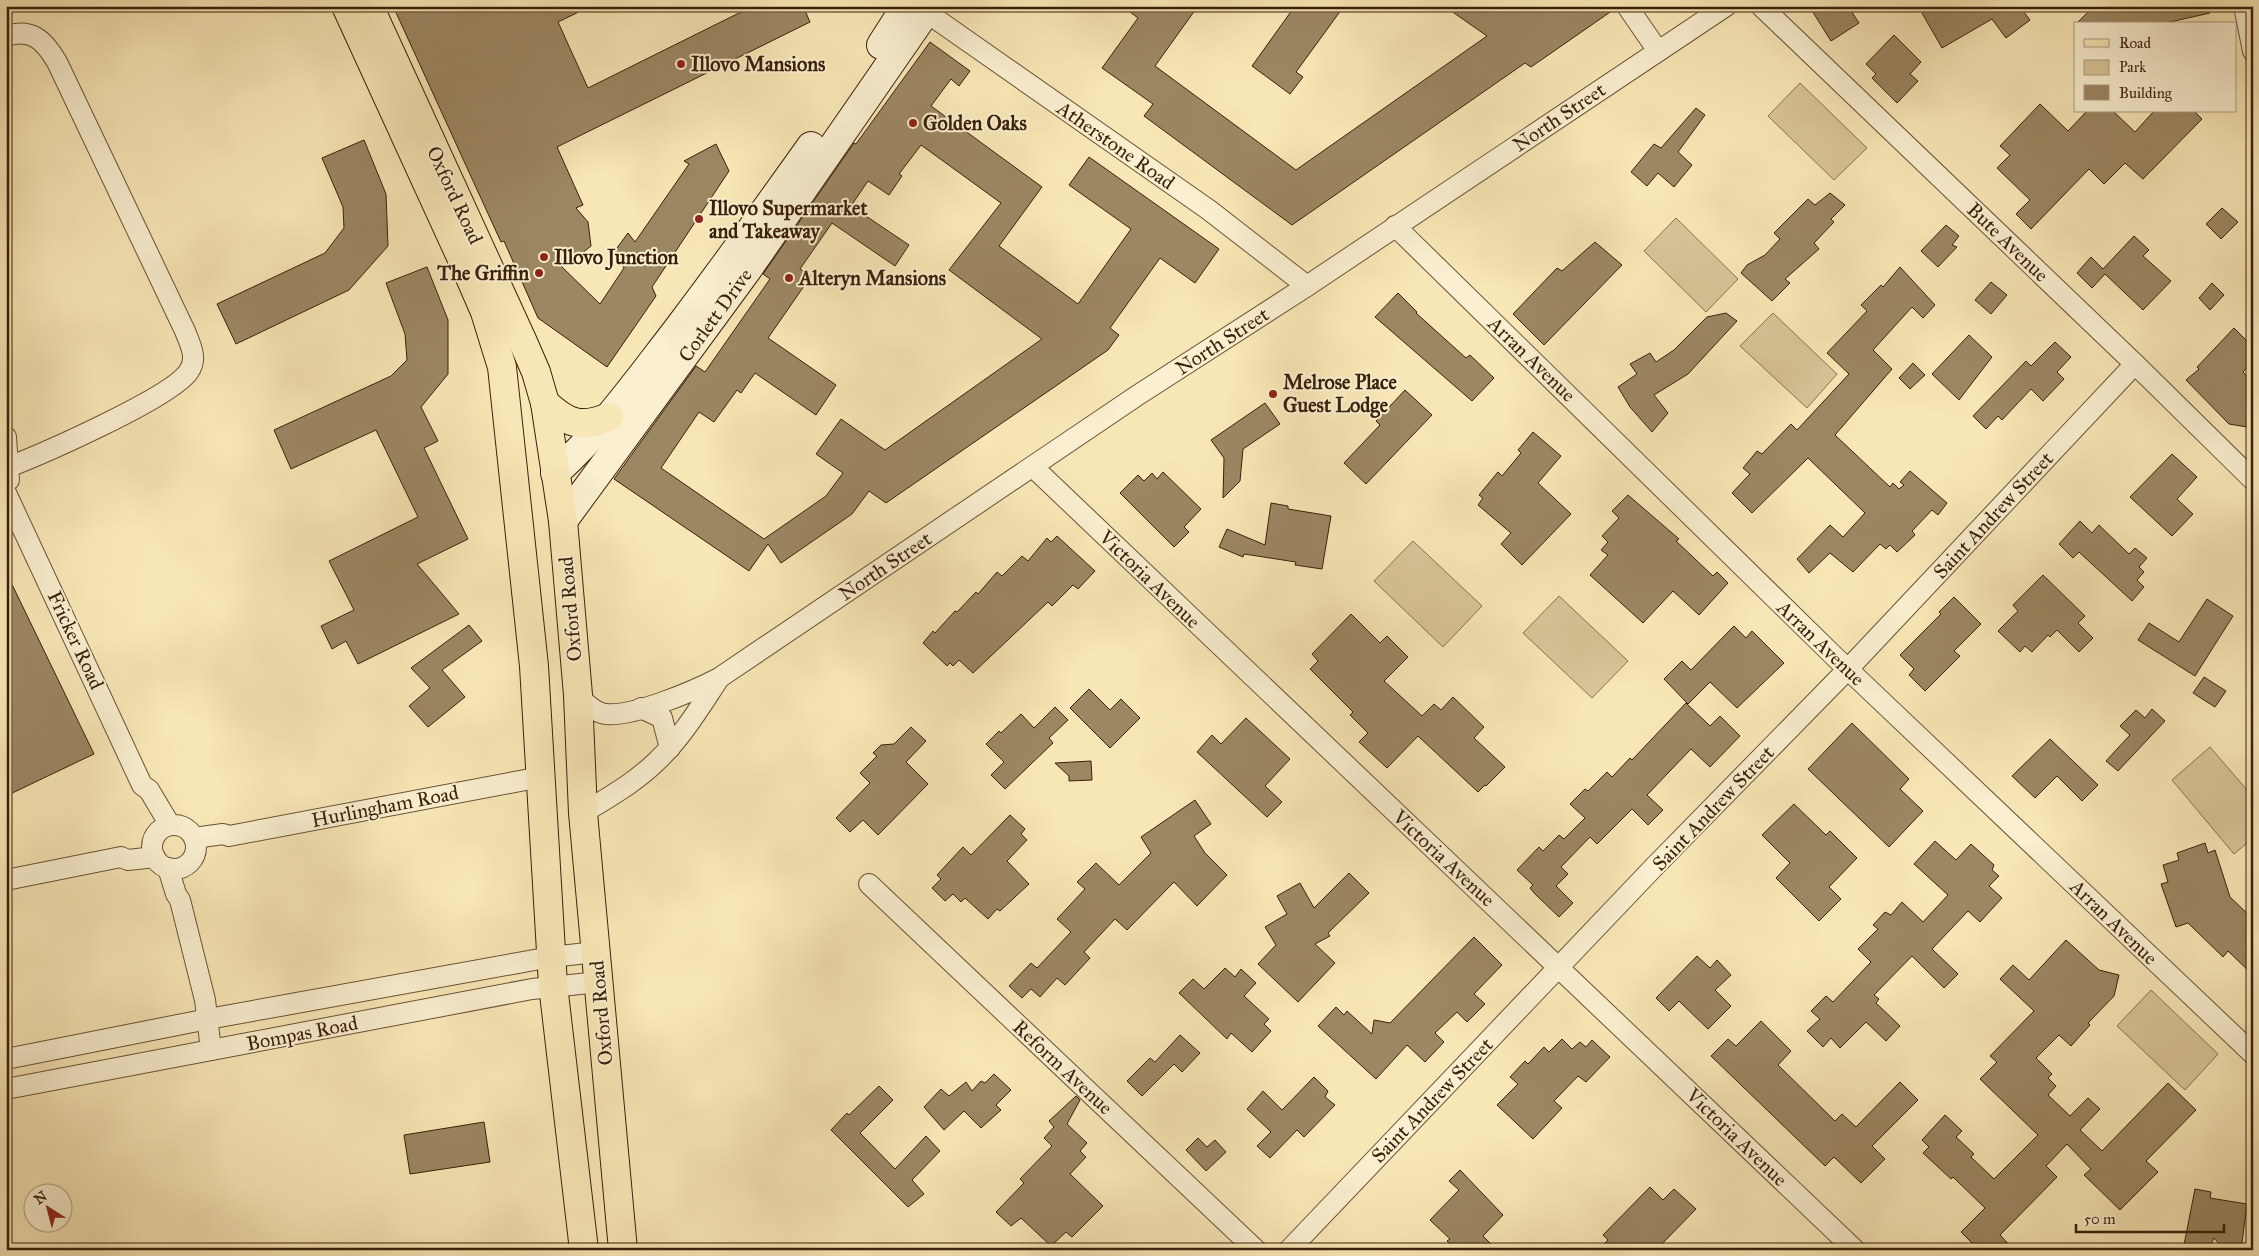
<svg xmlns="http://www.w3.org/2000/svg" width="2259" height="1256" font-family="'IM FELL Great Primer',serif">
  <rect width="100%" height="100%" fill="#f8e7b6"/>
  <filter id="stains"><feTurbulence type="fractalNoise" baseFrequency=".004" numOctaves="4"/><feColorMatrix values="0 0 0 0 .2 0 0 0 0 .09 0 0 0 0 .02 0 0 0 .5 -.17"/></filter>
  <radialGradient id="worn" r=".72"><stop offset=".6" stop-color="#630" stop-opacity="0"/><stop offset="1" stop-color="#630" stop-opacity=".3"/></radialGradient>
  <g fill="#d8c599" stroke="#887252">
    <path d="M1800 83 1867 148 1834 180 1768 116Z"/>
    <path d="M1676 218 1738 279 1706 312 1644 251Z"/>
    <path d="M1773 313 1837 374 1807 408 1740 346Z"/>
    <path d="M1413 541 1482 606 1443 647 1374 581Z"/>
    <path d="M1559 596 1628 661 1592 698 1523 633Z"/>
    <path d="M2210 747 2253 797V838L2234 854 2172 780Z"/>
    <path d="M2151 990 2218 1054 2185 1090 2117 1026Z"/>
  </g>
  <g fill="#9c8763" stroke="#39200a" fill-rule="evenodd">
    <path d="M393 6H591L558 22 588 88 753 6H803L810 22 557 147 583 205 576 208 588 222 591 246 580 255 561 266 600 304 624 268 614 252 628 233 635 242 689 164 684 161 716 144 729 171 652 287 656 296 607 367 538 318 504 241 501 242Z"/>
    <path d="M1122 6H1198L1155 66 1296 170 1487 36 1444 6H1615L1616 8 1531 67 1525 63 1292 225 1144 116 1153 104 1102 68 1138 18Z"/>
    <path d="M1295 6H1344L1296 72 1303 77 1290 94 1252 66Z"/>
    <path d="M1809 6H1848L1859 23 1831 41Z"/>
    <path d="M1935 6H2019L2030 20 2006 38 1992 19 1942 48 1922 13Z"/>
    <path d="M2094 6H2209L2210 13 2161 24H2076Z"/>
    <path d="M1894 35 1921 62 1910 74 1918 81 1897 103 1872 78 1876 74 1866 64Z"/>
    <path d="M930 42 970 71 959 86 951 79 931 106 1042 187 999 246 1078 304 1131 229 1069 185 1089 157 1219 249 1195 283 1160 258 1110 328 1119 335 1108 350 886 503 869 491 852 514 781 563 768 544 749 571 614 479 696 366 705 372 770 279 763 274 854 143 856 144ZM921 145 1001 203 949 270 1042 339 885 450 841 419 816 454 843 473 826 496 764 539 661 468 699 412 714 422 737 390 741 393 755 373 816 415 836 385 768 338 811 276 800 269 832 223 895 266 909 245 851 206 868 181 889 195 902 176 899 174Z"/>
    <path d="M2040 104 2068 131 2087 111H2113L2135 132 2154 111H2194L2202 119 2143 179 2125 163 2104 184 2089 169 2031 229 2016 214 2030 200 1997 168 2010 155 2000 146Z"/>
    <path d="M1696 108 1705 115 1678 152 1692 165 1674 187 1658 173 1647 186 1631 172 1654 144 1661 148Z"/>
    <path d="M364 140 386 194 388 246 349 290 236 344 217 304 325 253 344 228 343 207 322 158Z"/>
    <path d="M1830 193 1845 205 1831 219 1834 222 1814 243 1819 249 1785 279 1790 283 1772 301 1741 273 1747 265 1765 255 1780 239 1774 233 1808 199 1815 205Z"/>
    <path d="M2222 208 2238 222 2221 239 2206 224Z"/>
    <path d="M1946 225 1959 236 1952 245 1957 247 1938 267 1921 251Z"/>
    <path d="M2134 236 2149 250 2143 256 2171 281 2143 310 2105 274 2092 288 2077 273 2091 257 2103 269Z"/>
    <path d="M1595 242 1622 265 1544 345 1513 314 1557 268 1562 271Z"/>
    <path d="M427 267 448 320V374L421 407 438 441 424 448 468 539 417 564 459 614 358 664 346 641 332 649 321 626 354 610 329 561 418 517 376 430 291 469 274 430 391 376 407 360 405 334 386 283Z"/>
    <path d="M1900 267 1935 305 1923 318 1912 307 1873 350 1892 369 1835 435 1890 487 1893 483 1899 489 1904 485 1900 482 1910 471 1947 503 1938 515 1932 510 1912 531 1915 535 1897 552 1890 545 1886 549 1880 544 1853 572 1830 553 1809 573 1797 559 1830 525 1843 537 1865 513 1808 458 1752 513 1732 493 1750 474 1743 468 1757 451 1762 454 1791 424 1797 430 1849 374 1827 353 1867 311 1861 305 1881 285 1883 287Z"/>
    <path d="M1991 282 2007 295 1991 314 1975 300Z"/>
    <path d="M2212 283 2224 295 2210 310 2199 298Z"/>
    <path d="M1398 293 1417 312 1416 313 1466 358 1470 355 1494 378 1472 401 1375 317Z"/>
    <path d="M1726 313 1737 321 1688 374 1654 395 1668 413 1652 432 1630 407 1618 387 1637 374 1630 364 1650 353 1656 362 1674 350 1707 317Z"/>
    <path d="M2234 328 2253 347V360L2243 372 2253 382V394L2250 397 2253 428 2229 424 2186 380 2199 369 2197 367Z"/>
    <path d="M1969 335 1992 357 1959 400 1932 374Z"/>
    <path d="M2055 342 2071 357 2057 372 2064 379 2043 401 2031 389 2002 420 1998 416 1986 429 1973 416 2026 361 2031 366Z"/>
    <path d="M1913 363 1925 375 1910 389 1899 378Z"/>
    <path d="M1405 390 1432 415 1366 484 1344 463 1380 425 1376 421Z"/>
    <path d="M1265 403 1280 424 1243 449 1240 481 1223 498 1224 458 1211 440Z"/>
    <path d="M1533 432 1561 456 1538 483 1571 514 1522 565 1501 544 1511 533 1478 505 1483 498 1479 495 1498 472 1502 476 1521 453 1518 450Z"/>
    <path d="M2172 454 2197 477 2177 499 2193 514 2172 536 2130 497Z"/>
    <path d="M1163 472 1201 509 1184 527 1189 532 1174 547 1120 493 1138 475 1144 481 1152 473 1157 479Z"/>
    <path d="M1628 495 1679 539 1676 541 1713 576 1717 572 1728 583 1699 615 1673 591 1643 623 1590 575 1608 555 1601 550 1608 542 1602 536 1619 518 1612 511Z"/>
    <path d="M1271 503 1288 506V509L1331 516 1322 569 1295 565 1296 562 1244 554 1243 557 1219 547 1227 529 1265 545Z"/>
    <path d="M2080 521 2092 533 2099 525 2129 554 2135 548 2147 558 2139 567 2144 572 2137 580 2144 587 2132 601 2079 552 2073 558 2059 544Z"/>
    <path d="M1057 536 1095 571 1078 589 1073 585 1052 606 1048 602 973 673 959 660 953 666 950 663 947 666 923 643 933 631 935 633 955 611 957 612 976 592 978 594 997 572 1002 576 1022 556 1028 561 1047 538 1051 542Z"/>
    <path d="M6 572 94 754 6 796Z"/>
    <path d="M2043 575 2085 616 2078 623 2093 638 2079 652 2057 630 2050 637 2048 635 2032 652 2025 646 2020 652 1998 631 2018 611 2013 605Z"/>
    <path d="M1954 597 1981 624 1954 651 1960 656 1925 691 1909 675 1914 669 1900 655 1941 614 1939 612Z"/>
    <path d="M2207 599 2233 616 2195 676 2138 640 2149 623 2179 642Z"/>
    <path d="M1351 614 1380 643 1387 636 1408 657 1384 681 1422 716 1434 704 1441 710 1453 697 1484 727 1474 738 1505 767 1486 786 1485 785 1478 792 1418 736 1387 768 1359 742 1368 733 1350 715 1353 712 1310 669 1318 661 1312 654Z"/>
    <path d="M469 625 482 641 442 670 465 697 428 727 409 706 430 688 411 668Z"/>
    <path d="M1734 626 1746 638 1752 631 1784 663 1737 708 1710 682 1688 704 1664 679 1682 661 1691 670Z"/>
    <path d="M2204 677 2226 691 2215 707 2193 693Z"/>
    <path d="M1089 689 1110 710 1121 699 1140 718 1110 748 1070 708Z"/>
    <path d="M1686 703 1710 726 1720 716 1740 736 1710 767 1691 749 1647 795 1663 810 1648 825 1632 809 1597 844 1590 837 1561 867 1568 874 1556 886 1573 903 1559 917 1535 894 1530 888 1533 885 1517 870 1539 847 1543 851 1559 835 1564 839 1585 818 1570 804 1585 789 1588 791 1607 772 1612 777 1630 758 1632 760Z"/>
    <path d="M1055 707 1068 720 1049 738 1053 743 1005 789 991 775 1004 762 986 744 999 731 1001 733 1021 714 1034 728Z"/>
    <path d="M2152 709 2165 721 2118 771 2106 761 2130 735 2120 726 2136 710 2145 718Z"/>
    <path d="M1246 718 1290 759 1265 786 1282 802 1267 817 1197 752 1212 735 1221 744Z"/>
    <path d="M1852 723 1909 779 1900 789 1923 811 1889 847 1808 769Z"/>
    <path d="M911 727 926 741 906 762 928 784 878 835 863 820 850 832 836 818 870 783 860 773 877 756 873 753 881 745 894 744Z"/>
    <path d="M2050 739 2098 785 2082 801 2057 776 2035 798 2012 776Z"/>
    <path d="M1091 761 1092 780 1069 781V776L1055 763Z"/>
    <path d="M1195 800 1211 824 1194 836 1205 853 1227 875 1197 906 1174 882 1127 930 1115 919 1084 952 1090 958 1065 985 1057 978 1040 997 1031 989 1022 998 1009 986 1031 963 1037 968 1071 932 1057 919 1085 889 1077 882 1096 863 1119 885 1151 853 1141 837Z"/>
    <path d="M1794 804 1826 835 1830 831 1857 858 1829 887 1841 899 1819 921 1776 878 1790 863 1762 835Z"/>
    <path d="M1010 815 1025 829 1021 834 1027 840 1007 861 1029 884 1000 911 997 909 988 919 965 898 961 902 953 894 945 901 932 888 941 879 937 875 963 847 971 855Z"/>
    <path d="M1935 841 1956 860 1971 844 1994 865 1992 870 1999 876 1989 886 2002 898 1980 922 1968 911 1932 949 1958 974 1944 988 1912 956 1874 995 1879 999 1876 1003 1900 1026 1886 1041 1866 1022 1840 1048 1831 1038 1823 1047 1807 1031 1820 1019 1811 1011 1826 996 1833 1002 1871 962 1858 949 1878 929 1873 925 1885 912 1891 915 1902 902 1923 922 1948 895 1914 864Z"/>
    <path d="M2205 843 2208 853 2215 850 2230 897 2253 919V975L2228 951 2223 957 2188 923 2176 927 2161 884 2168 882 2163 865 2179 860 2177 853Z"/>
    <path d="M1349 873 1369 893 1328 933 1330 936 1315 944 1335 963 1298 1002 1258 964 1276 945 1265 927 1287 914 1277 896 1300 883 1314 908Z"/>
    <path d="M1474 937 1502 965 1474 994 1485 1004 1467 1022 1457 1012 1435 1033 1444 1042 1425 1062 1407 1045 1376 1079 1318 1026 1336 1007 1344 1015 1347 1011 1372 1034 1374 1020 1390 1023Z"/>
    <path d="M2066 940 2099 970 2119 975 2114 996 2088 1023 2090 1025 2071 1046 2059 1035 2036 1058 2052 1074 2048 1078 2056 1086 2048 1095 2070 1116 2088 1098 2100 1109 2080 1130 2102 1151 2168 1083 2196 1110 2146 1161 2158 1172 2120 1210 2084 1175 2091 1169 2067 1144 2046 1166 2057 1177 2000 1235 2014 1250H1979L1961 1232 1985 1208 1953 1177 1951 1179 1923 1153 1929 1147 1922 1140 1945 1115 1962 1131 1956 1137 1974 1154 1971 1157 1994 1179 2038 1135 1980 1079 1997 1062 1990 1056 2034 1011 2000 979 2013 965 2029 980Z"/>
    <path d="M1697 956 1710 968 1717 960 1731 975 1715 990 1731 1006 1708 1029 1679 1001 1669 1011 1656 998Z"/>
    <path d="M1225 968 1235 977 1241 969 1256 983 1244 996 1269 1019 1264 1024 1271 1031 1252 1052 1231 1033 1227 1039 1179 993 1193 979 1204 989Z"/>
    <path d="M1761 1021 1791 1051 1778 1065 1835 1121 1842 1114 1856 1127 1900 1082 1918 1100 1872 1146 1885 1159 1861 1183 1834 1157 1825 1166 1711 1056 1728 1039 1736 1046Z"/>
    <path d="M1180 1035 1200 1053 1182 1072 1174 1064 1142 1096 1127 1081 1150 1058 1155 1062Z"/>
    <path d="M1562 1039 1572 1049 1580 1042 1586 1047 1592 1040 1610 1057 1586 1082 1578 1076 1554 1101 1562 1108 1533 1139 1497 1105 1518 1084 1510 1077 1525 1061 1528 1064 1544 1047 1549 1052Z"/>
    <path d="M994 1074 1011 1090 996 1105 1001 1110 981 1128 964 1111 944 1130 924 1107 941 1089 949 1096 966 1082 972 1091 981 1081 985 1083Z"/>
    <path d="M1314 1077 1328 1091 1325 1097 1335 1105 1304 1137 1297 1130 1270 1158 1257 1146 1271 1132 1247 1109 1263 1091 1282 1110Z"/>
    <path d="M879 1086 893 1100 860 1133 895 1169 926 1136 940 1151 912 1180 924 1194 908 1207 831 1130 847 1113 849 1115Z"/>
    <path d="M1076 1096 1080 1100 1067 1124 1087 1143 1080 1151 1086 1157 1070 1174 1103 1206 1072 1237 1066 1232 1051 1246 1021 1218 1011 1226 996 1212 1024 1183 1020 1179 1052 1146 1044 1138 1054 1127 1049 1121Z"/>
    <path d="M484 1122 490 1162 410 1174 404 1135Z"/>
    <path d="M1198 1138 1207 1147 1215 1140 1226 1152 1206 1171 1186 1150Z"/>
    <path d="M1460 1170 1503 1215 1483 1236 1497 1250H1456L1447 1241 1450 1239 1430 1220 1459 1190 1449 1181Z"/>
    <path d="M1650 1187 1663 1200 1674 1189 1696 1209 1656 1250H1598L1608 1240 1603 1235Z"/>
    <path d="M2195 1189 2211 1192 2210 1198 2247 1204 2241 1250H2225L2214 1238 2208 1250H2183Z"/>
  </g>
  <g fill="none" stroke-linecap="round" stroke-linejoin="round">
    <defs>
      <g id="minor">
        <path d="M924 6 926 12 1209 210 1307 286"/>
        <path d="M1627 6 1658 51"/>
        <path d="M1761 6 2135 364 2253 480"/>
        <path d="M2244 6 2253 51"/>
        <path d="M6 36C32 28 44 40 57 62L185 331C190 344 198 358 189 371 173 397 40 455 6 468"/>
        <path d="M1395 226 1836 658 2253 1054"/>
        <path d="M6 437 9 480"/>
        <path d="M1033 467 1855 1250"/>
        <path d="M6 493 142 785 149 790 170 825"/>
        <path d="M578 695C585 703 595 713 606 714 633 717 694 691 719 678L1138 395 1307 286 1726 6"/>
        <path d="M641 708 662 718 670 748"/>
        <path d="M583 813C609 797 636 782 658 760 682 737 700 707 718 680"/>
        <circle cx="174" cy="847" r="22"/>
        <path d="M194 838 223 834 229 836 541 777"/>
        <path d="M168 868 176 894 180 900 205 1000 211 1050"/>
        <path d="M6 880 121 857 128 860 155 857"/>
        <path d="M869 884 1256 1250"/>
        <path d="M6 1059 208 1019 551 957 596 952"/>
        <path d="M6 1089 532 989 599 982"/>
        <path d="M1289 1250 1654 867 1848 669 2135 364"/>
      </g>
      <g id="secondary">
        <path d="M881 45 906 6"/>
        <path d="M555 473C602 431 638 380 676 331 722 270 767 208 811 146"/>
        <path d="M563 521 748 269 930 6"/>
      </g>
      <g id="primary">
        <path d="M346 6 465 266 485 312 502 367 534 666 553 985 584 1250"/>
        <path d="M369 6 523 342 536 372 545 403 563 521 578 695 583 813 623 1250"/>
        <path d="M545 403C567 423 580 429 609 417"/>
      </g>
    </defs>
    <use href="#minor" stroke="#695235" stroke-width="22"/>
    <use href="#secondary" stroke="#39200a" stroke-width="30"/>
    <use href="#primary" stroke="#39200a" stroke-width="30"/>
    <use href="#minor" stroke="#faefd0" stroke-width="20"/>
    <use href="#secondary" stroke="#faefd0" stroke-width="28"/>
    <use href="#primary" stroke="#f8e7b6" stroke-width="28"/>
  </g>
  <g fill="#8f2418" stroke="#faefd0" stroke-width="2">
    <circle cx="681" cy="64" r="5"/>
    <circle cx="913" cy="123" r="5"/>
    <circle cx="699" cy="219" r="5"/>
    <circle cx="544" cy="257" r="5"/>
    <circle cx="539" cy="273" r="5"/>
    <circle cx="789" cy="278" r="5"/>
    <circle cx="1273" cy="394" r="5"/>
  </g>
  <g text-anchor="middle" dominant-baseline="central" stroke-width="4" stroke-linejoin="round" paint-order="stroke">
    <g font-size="20" font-weight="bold" fill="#39200a" stroke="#faefd0" text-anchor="start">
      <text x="691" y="64">Illovo Mansions</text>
      <text x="923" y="123">Golden Oaks</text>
      <text x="709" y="208">Illovo Supermarket<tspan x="709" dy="23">and Takeaway</tspan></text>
      <text x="554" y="257">Illovo Junction</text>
      <text x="529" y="273" text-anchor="end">The Griffin</text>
      <text x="799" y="278">Alteryn Mansions</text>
      <text x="1283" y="382">Melrose Place<tspan x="1283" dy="23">Guest Lodge</tspan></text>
    </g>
    <g font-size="20" fill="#39200a" stroke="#faefd0">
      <text transform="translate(1559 117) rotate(-34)">North Street</text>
      <text transform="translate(1116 145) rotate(35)">Atherstone Road</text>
      <text transform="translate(455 195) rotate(65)">Oxford Road</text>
      <text transform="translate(2008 242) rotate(44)">Bute Avenue</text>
      <text transform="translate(715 315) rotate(-54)">Corlett Drive</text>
      <text transform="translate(1222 341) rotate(-33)">North Street</text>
      <text transform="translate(1532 359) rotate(44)">Arran Avenue</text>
      <text transform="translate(1993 515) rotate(-47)">Saint Andrew Street</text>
      <text transform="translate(885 566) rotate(-34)">North Street</text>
      <text transform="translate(1150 579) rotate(44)">Victoria Avenue</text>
      <text transform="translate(570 609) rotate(-95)">Oxford Road</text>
      <text transform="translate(76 640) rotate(65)">Fricker Road</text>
      <text transform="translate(1821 643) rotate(44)">Arran Avenue</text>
      <text transform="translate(385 806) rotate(-11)">Hurlingham Road</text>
      <text transform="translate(1713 808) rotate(-46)">Saint Andrew Street</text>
      <text transform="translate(1444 858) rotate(43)">Victoria Avenue</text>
      <text transform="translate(2114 922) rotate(44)">Arran Avenue</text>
      <text transform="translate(601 1013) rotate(-95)">Oxford Road</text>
      <text transform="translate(302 1033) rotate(-11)">Bompas Road</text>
      <text transform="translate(1063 1067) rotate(43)">Reform Avenue</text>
      <text transform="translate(1432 1100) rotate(-46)">Saint Andrew Street</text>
      <text transform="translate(1737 1137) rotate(44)">Victoria Avenue</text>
    </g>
  </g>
  <rect width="2259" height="1256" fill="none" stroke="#f8e7b6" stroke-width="25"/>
  <rect x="8" y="8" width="2244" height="1241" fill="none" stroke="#39200a" stroke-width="2.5"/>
  <rect x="12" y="12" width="2234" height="1231" fill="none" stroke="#39200a"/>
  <rect x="2074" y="22" width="162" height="90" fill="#faefd0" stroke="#ad9c81"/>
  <rect x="2084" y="39" width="25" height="8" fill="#f8e7b6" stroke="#ad9c81"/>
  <text x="2119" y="48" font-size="15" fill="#39200a">Road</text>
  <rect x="2084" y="60" width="25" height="15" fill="#d8c599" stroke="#ad9c81"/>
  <text x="2119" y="72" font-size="15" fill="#39200a">Park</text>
  <rect x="2084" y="85" width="25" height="15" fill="#9c8763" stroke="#ad9c81"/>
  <text x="2119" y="98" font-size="15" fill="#39200a">Building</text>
  <g transform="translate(48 1208) rotate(324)"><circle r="24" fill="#faefd0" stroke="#ad9c81"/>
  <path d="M0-4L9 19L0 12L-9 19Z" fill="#8f2418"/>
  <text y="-8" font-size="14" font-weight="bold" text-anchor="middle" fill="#39200a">N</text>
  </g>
  <path d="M2076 1224v8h148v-8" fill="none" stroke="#39200a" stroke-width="2.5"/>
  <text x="2084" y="1224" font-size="15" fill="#39200a" stroke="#faefd0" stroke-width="4" paint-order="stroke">50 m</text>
  <rect width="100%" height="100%" filter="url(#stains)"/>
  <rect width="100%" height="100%" fill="url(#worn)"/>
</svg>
